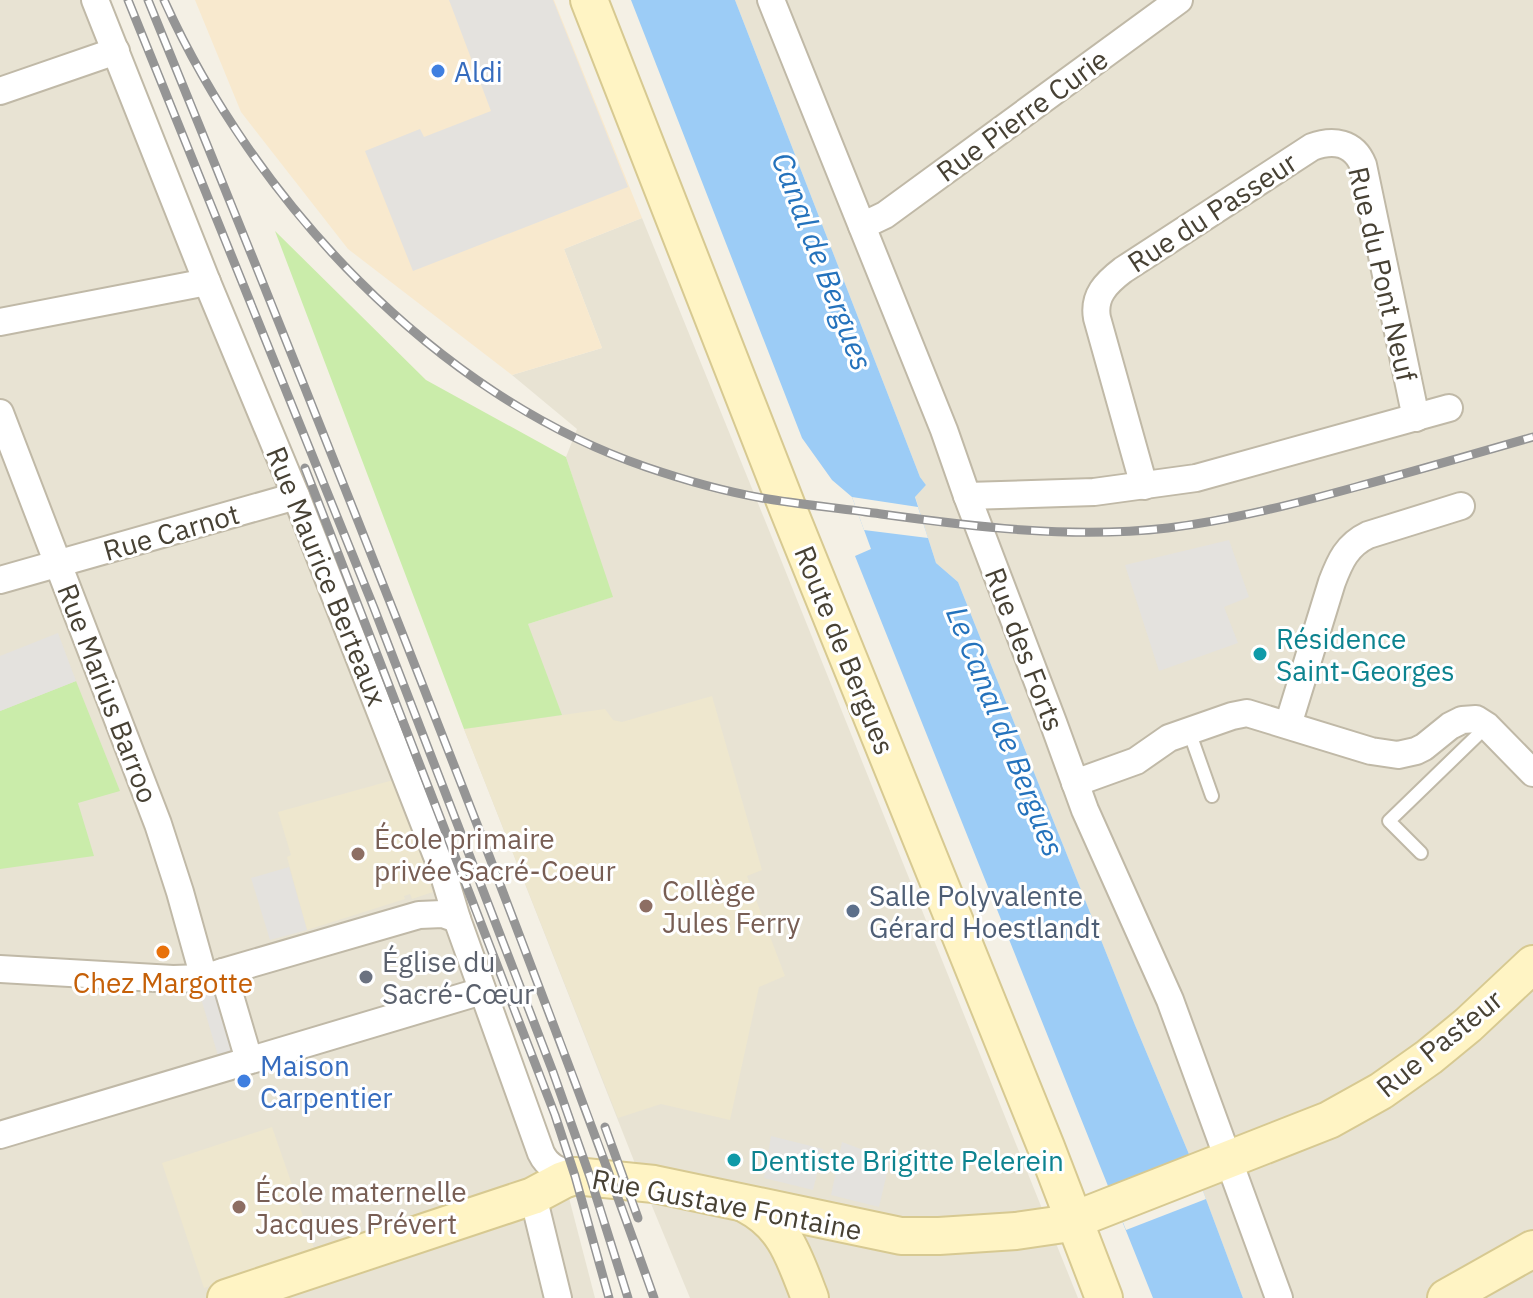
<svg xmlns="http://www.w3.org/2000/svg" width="1533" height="1298" font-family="'IBM Plex Sans',sans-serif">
  <rect width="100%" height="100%" fill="#f4f0e5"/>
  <g fill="#e8e3d3">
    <path d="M0 0H101L533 1087 568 1194 595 1298H0Z"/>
    <path d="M735 0H1533V1298H1243L1191 1159 1135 1025 958 582 936 563 915 496 926 485 920 477Z"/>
    <path d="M642 218 777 550 1078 1298H690L647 1194 464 729 528 624 612 597 566 457 577 429 512 375 602 348 564 249Z"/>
  </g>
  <path fill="#f8e9ce" d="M195 0H554L642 218 564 249 602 348 512 375 348 249 241 112Z"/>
  <g fill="#eee7ce">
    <path d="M712 696 762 870 747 876 785 976 759 987 730 1120 661 1104 618 1118 464 729 605 709 613 720 622 722Z"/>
    <path d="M397 779 437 883 430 886 433 892 412 899 410 894 404 896 405 899 307 930 287 857 291 855 278 812Z"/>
    <path d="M272 1127 315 1251 204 1288 162 1163Z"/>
  </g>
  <g fill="#caecaa">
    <path d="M275 231 426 380 566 457 613 597 528 624 562 715 464 729Z"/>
    <path d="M76 681 120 791 78 803 94 856 0 869V711Z"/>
  </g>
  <g fill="#e4e2de">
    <path d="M449 0H553L628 187 413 271 365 151 420 129 424 137 491 111Z"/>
    <path d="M1229 540 1249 597 1224 607 1238 643 1159 671 1125 565Z"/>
    <path d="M58 633 76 681 0 711V656Z"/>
    <path d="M289 867 307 930 270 940 251 878Z"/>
    <path d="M218 989 237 1053 219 1059 200 995Z"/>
    <path d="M771 1136 823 1149 813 1190 764 1178Z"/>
    <path d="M842 1142 890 1160 879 1207 831 1195Z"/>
  </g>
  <path fill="#9cccf6" d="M631 0H735L920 477 926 485 915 497 936 563 958 582 1135 1025 1191 1159 1243 1298H1153L855 556 871 549 852 497 832 480 802 438Z"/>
  <g fill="#f4f0e5">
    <path d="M852 497 918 507 928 538 864 530Z"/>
    <path d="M1191 1159 1206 1199 1126 1230 1110 1190Z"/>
  </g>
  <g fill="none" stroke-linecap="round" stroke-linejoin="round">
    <defs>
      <g id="lane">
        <path d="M1189 731 1212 796"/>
        <path d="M1421 853 1389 821 1487 726"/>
      </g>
      <g id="street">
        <path d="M95 0 207 282 296 496 442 869 457 919 541 1153C548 1168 560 1171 575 1176"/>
        <path d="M771 0 944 430 967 496 1053 722 1085 810 1170 1000 1279 1298"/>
        <path d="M0 91 116 51"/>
        <path d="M862 226 885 215 1179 0"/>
        <path d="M0 322 207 282"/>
        <path d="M0 413 158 824 180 892 204 978"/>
        <path d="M1144 486 1097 318C1093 296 1106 283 1123 270L1312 147C1333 139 1354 142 1363 165L1416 418"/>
        <path d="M967 496 1094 492 1196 478 1449 408"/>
        <path d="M0 580 296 496"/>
        <path d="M1288 725 1332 582C1340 561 1347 545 1368 535L1461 506"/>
        <path d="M1075 783 1136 761 1169 738 1232 716 1247 713 1371 751 1398 755 1416 751 1424 747 1450 726 1462 720 1476 719 1487 726 1533 773"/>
        <path d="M0 969 173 979 204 978 223 972 419 915 443 914 457 919"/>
        <path d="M223 972 249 1060"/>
        <path d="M0 1135 482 991"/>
        <path d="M533 1196 558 1298"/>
      </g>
      <g id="secondary">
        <path d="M589 0 788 509 1046 1147 1104 1298"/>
        <path d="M747 1205C786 1225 795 1260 810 1298"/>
        <path d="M226 1298 533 1196 563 1180 575 1176 654 1184 901 1236H939L1016 1231 1064 1224 1329 1120 1381 1091 1429 1057 1468 1025 1533 964"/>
        <path d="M1446 1298 1533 1249"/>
      </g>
    </defs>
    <use href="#lane" stroke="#c0b9a7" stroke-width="16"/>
    <use href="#street" stroke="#c0b9a7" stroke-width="30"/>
    <use href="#secondary" stroke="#d7c991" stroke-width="40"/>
    <use href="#lane" stroke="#fff" stroke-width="12"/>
    <use href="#street" stroke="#fff" stroke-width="26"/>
    <use href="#secondary" stroke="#fff4c4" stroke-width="36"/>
    <defs>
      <g id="rail">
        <path d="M128 0 374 608 553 1072 590 1177 628 1298"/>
        <path d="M148 0C261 276 372 554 480 832 539 987 599 1142 654 1298"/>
        <path d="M164 0C254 200 435 395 646 467 684 480 723 491 762 498 801 505 841 508 881 514 976 527 1072 539 1168 528 1232 520 1294 504 1356 487 1415 471 1474 454 1533 437"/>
        <path d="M305 468 555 1115 575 1176 609 1298"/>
        <path d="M605 1127 638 1218"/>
      </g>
    </defs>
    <use href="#rail" stroke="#959595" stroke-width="9"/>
    <use href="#rail" stroke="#fff" stroke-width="6" stroke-dasharray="18" stroke-linecap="butt"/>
  </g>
  <g fill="#3f7fe0" stroke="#fff" stroke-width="3">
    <circle cx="438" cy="71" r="8"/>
    <circle cx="244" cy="1081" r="8"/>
  </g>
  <g fill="#0f9aa8" stroke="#fff" stroke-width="3">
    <circle cx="1260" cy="654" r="8"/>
    <circle cx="734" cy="1160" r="8"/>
  </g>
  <g fill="#8d6e63" stroke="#fff" stroke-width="3">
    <circle cx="358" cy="854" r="8"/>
    <circle cx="646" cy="906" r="8"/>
    <circle cx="239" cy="1207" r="8"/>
  </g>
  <circle fill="#5c6f8a" stroke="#fff" stroke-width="3" cx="853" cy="911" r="8"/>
  <circle fill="#e8710a" stroke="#fff" stroke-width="3" cx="163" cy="952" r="8"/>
  <circle fill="#6b7280" stroke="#fff" stroke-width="3" cx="366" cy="977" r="8"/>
  <g text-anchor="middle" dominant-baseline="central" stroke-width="6" stroke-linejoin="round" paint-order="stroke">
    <g font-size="28" fill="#366cbe" stroke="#fff" text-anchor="start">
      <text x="454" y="71">Aldi</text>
      <text x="260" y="1065">Maison<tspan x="260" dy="32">Carpentier</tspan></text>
    </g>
    <g font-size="28" fill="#474134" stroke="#fff">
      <text transform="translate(1022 115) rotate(-36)">Rue Pierre Curie</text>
      <text transform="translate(1212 212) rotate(-33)">Rue du Passeur</text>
      <text transform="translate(1383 274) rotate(77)">Rue du Pont Neuf</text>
      <text transform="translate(171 532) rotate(-16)">Rue Carnot</text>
      <text transform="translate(327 576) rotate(68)">Rue Maurice Berteaux</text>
      <text transform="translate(1025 649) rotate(69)">Rue des Forts</text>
      <text transform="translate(845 650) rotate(68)">Route de Bergues</text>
      <text transform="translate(108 693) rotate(69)">Rue Marius Barroo</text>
      <text transform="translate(1439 1043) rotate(-39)">Rue Pasteur</text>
      <text transform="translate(727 1204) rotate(11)">Rue Gustave Fontaine</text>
    </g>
    <g font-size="28" fill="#0d838f" stroke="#fff" text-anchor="start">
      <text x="1276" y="638">Résidence<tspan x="1276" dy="32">Saint-Georges</tspan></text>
      <text x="750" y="1160">Dentiste Brigitte Pelerein</text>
    </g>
    <g font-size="28" fill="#785e54" stroke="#fff" text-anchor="start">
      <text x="374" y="838">École primaire<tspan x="374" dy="32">privée Sacré-Coeur</tspan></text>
      <text x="662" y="890">Collège<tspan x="662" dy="32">Jules Ferry</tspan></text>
      <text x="255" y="1191">École maternelle<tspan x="255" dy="32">Jacques Prévert</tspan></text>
    </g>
    <g font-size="28" fill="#4e5e75" stroke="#fff" text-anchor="start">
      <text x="869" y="895">Salle Polyvalente<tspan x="869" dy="32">Gérard Hoestlandt</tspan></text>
    </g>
    <g font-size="28" fill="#5b616d" stroke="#fff" text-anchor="start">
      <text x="382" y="961">Église du<tspan x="382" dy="32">Sacré-Cœur</tspan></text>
    </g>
    <g font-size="28" fill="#c56008" stroke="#fff">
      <text x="163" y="982">Chez Margotte</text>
    </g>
    <g font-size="30" font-style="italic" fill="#2472bc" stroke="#fff">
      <text transform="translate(823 261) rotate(69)">Canal de Bergues</text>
      <text transform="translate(1006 731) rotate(68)">Le Canal de Bergues</text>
    </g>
  </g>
</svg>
